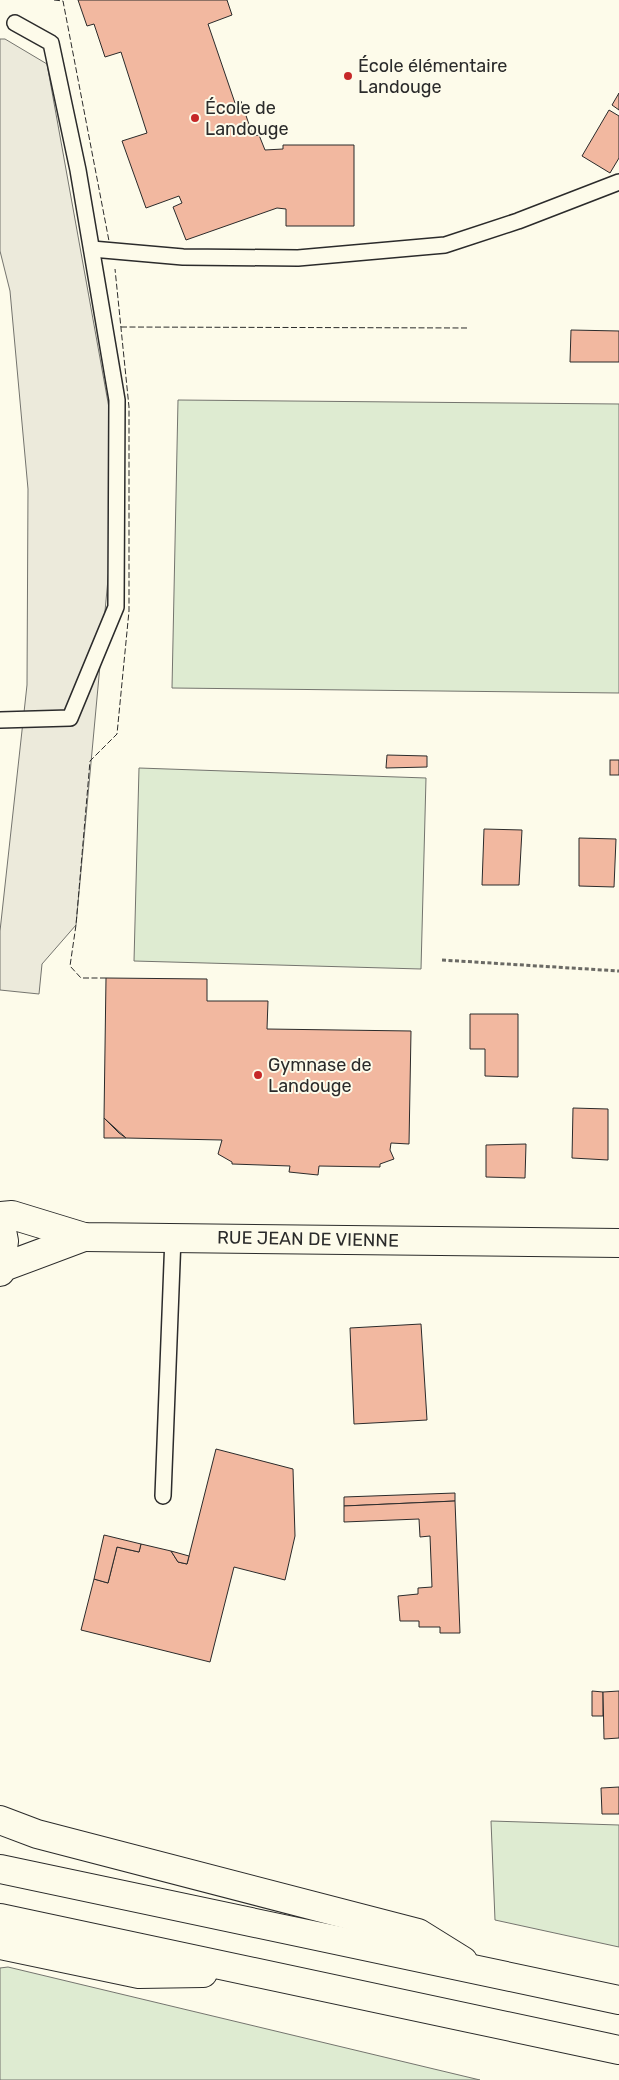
<svg xmlns="http://www.w3.org/2000/svg" width="619" height="2080" font-family="Rubik,sans-serif">
  <rect width="100%" height="100%" fill="#fdfbea"/>
  <g fill="#deebd1" stroke="#74746e">
    <path d="M178 400 619 404V693L172 688Z"/>
    <path d="M139 768 426 778 421 969 134 961Z"/>
    <path d="M491 1821 619 1825V1947L495 1920Z"/>
    <path d="M8 1967 434 2069 480 2080H0V1968Z"/>
  </g>
  <path fill="#eceadb" stroke="#74746e" d="M0 39H5L47 64 109 408V568L76 925 42 964 39 994 0 990V931L27 685 28 489 10 291 0 251Z"/>
  <g fill="#f2b8a0" stroke="#2b2b2b">
    <path d="M78 0H227L232 15 208 24 235 103 241 101 253 136 259 135 265 150 283 149V145H354V226H286V209L277 208 186 240 173 207 182 203 179 196 146 208 122 141 147 133 121 52 105 57 94 24 87 26Z"/>
    <path d="M619 93V110L612 105Z"/>
    <path d="M609 110 619 116V158L610 173 582 156Z"/>
    <path d="M571 330 619 331V362H570Z"/>
    <path d="M387 755 427 756V767L386 768Z"/>
    <rect x="610" y="760" width="9" height="15"/>
    <path d="M484 829 522 830 519 885H482Z"/>
    <path d="M579 838 616 839 614 887 579 886Z"/>
    <path d="M106 978 207 979V1001H268L267 1029 411 1031 409 1144 391 1143 390 1150 394 1159 380 1164V1167L319 1166 318 1175 289 1172 290 1166 232 1164V1162L218 1154 222 1140 126 1138 104 1118Z"/>
    <path d="M470 1014H518V1077L485 1076V1049H470Z"/>
    <path d="M573 1108 608 1109V1160L572 1158Z"/>
    <path d="M104 1118 119 1133 126 1138H104Z"/>
    <path d="M526 1144 525 1178 486 1177V1145Z"/>
    <path d="M421 1324 427 1420 354 1424 350 1328Z"/>
    <path d="M216 1449 293 1469 295 1536 285 1580 234 1567 210 1662 81 1630 94 1579 108 1583 117 1547 139 1552 141 1544 171 1551 178 1562 187 1564Z"/>
    <path d="M455 1493V1501L344 1506V1497Z"/>
    <path d="M455 1501 460 1633H440V1627H419V1621H400L398 1596 418 1594V1588L432 1587 430 1536 420 1537 419 1519 344 1522V1506Z"/>
    <path d="M104 1535 141 1544 139 1552 117 1547 108 1583 94 1579Z"/>
    <path d="M171 1551 189 1556 187 1564 178 1562Z"/>
    <path d="M592 1691 603 1692V1716H592Z"/>
    <path d="M619 1691V1738L604 1739 603 1692Z"/>
    <path d="M619 1787V1814H602L601 1788Z"/>
  </g>
  <g fill="none" stroke-linecap="round" stroke-linejoin="round">
    <defs>
      <g id="lane">
        <path d="M92 249 183 257 298 258 445 245 518 221 619 182"/>
        <path d="M0 720 70 718 116 607 117 400 78 170 51 43 15 23"/>
        <path d="M163 1496 173 1237"/>
      </g>
      <g id="street">
        <path d="M0 1216 12 1215 84 1237 619 1243"/>
        <path d="M1 1268 84 1237"/>
      </g>
      <path id="secondary" d="M0 1220 4 1241 0 1272"/>
      <g id="highway">
        <path d="M0 1820 37 1834 418 1933 463 1961"/>
        <path d="M0 1869 619 2000"/>
        <path d="M0 1918 619 2050"/>
        <path d="M0 1945 139 1974 203 1973"/>
      </g>
    </defs>
    <use href="#lane" stroke="#2b2b2b" stroke-width="18"/>
    <use href="#street" stroke="#2b2b2b" stroke-width="30"/>
    <use href="#secondary" stroke="#2b2b2b" stroke-width="30"/>
    <use href="#highway" stroke="#2b2b2b" stroke-width="30"/>
    <path stroke="#6a6964" stroke-width="3" stroke-dasharray="4 2.5" stroke-linecap="butt" d="M442 960 619 971"/>
    <use href="#lane" stroke="#fdfbea" stroke-width="15"/>
    <use href="#street" stroke="#fdfbea" stroke-width="28"/>
    <use href="#secondary" stroke="#fdfbea" stroke-width="28"/>
    <use href="#highway" stroke="#fdfbea" stroke-width="28"/>
    <g stroke="#2b2b2b" stroke-width="1" stroke-dasharray="6 2.5" stroke-linecap="butt">
      <path d="M54 0 63 1 109 241"/>
      <path d="M121 327 469 328"/>
      <path d="M106 978H81L70 966 76 925 90 761 117 734 129 611V407L115 269"/>
    </g>
  </g>
  <g fill="#c62828" stroke="#fdfbea" stroke-width="2">
    <circle cx="348" cy="76" r="5"/>
    <circle cx="195" cy="118" r="5"/>
    <circle cx="258" cy="1075" r="5"/>
  </g>
  <g text-anchor="middle" dominant-baseline="central" stroke-width="4" stroke-linejoin="round" paint-order="stroke">
    <g font-size="18" fill="#2b2b2b" stroke="#fdfbea" text-anchor="start">
      <text x="358" y="66">École élémentaire<tspan x="358" dy="21">Landouge</tspan></text>
      <text x="205" y="108">École de<tspan x="205" dy="21">Landouge</tspan></text>
      <text x="268" y="1065">Gymnase de<tspan x="268" dy="21">Landouge</tspan></text>
    </g>
    <g font-size="18" fill="#2b2b2b" stroke="#fdfbea">
      <text transform="translate(308 1239) rotate(1)">RUE JEAN DE VIENNE</text>
    </g>
  </g>
</svg>
